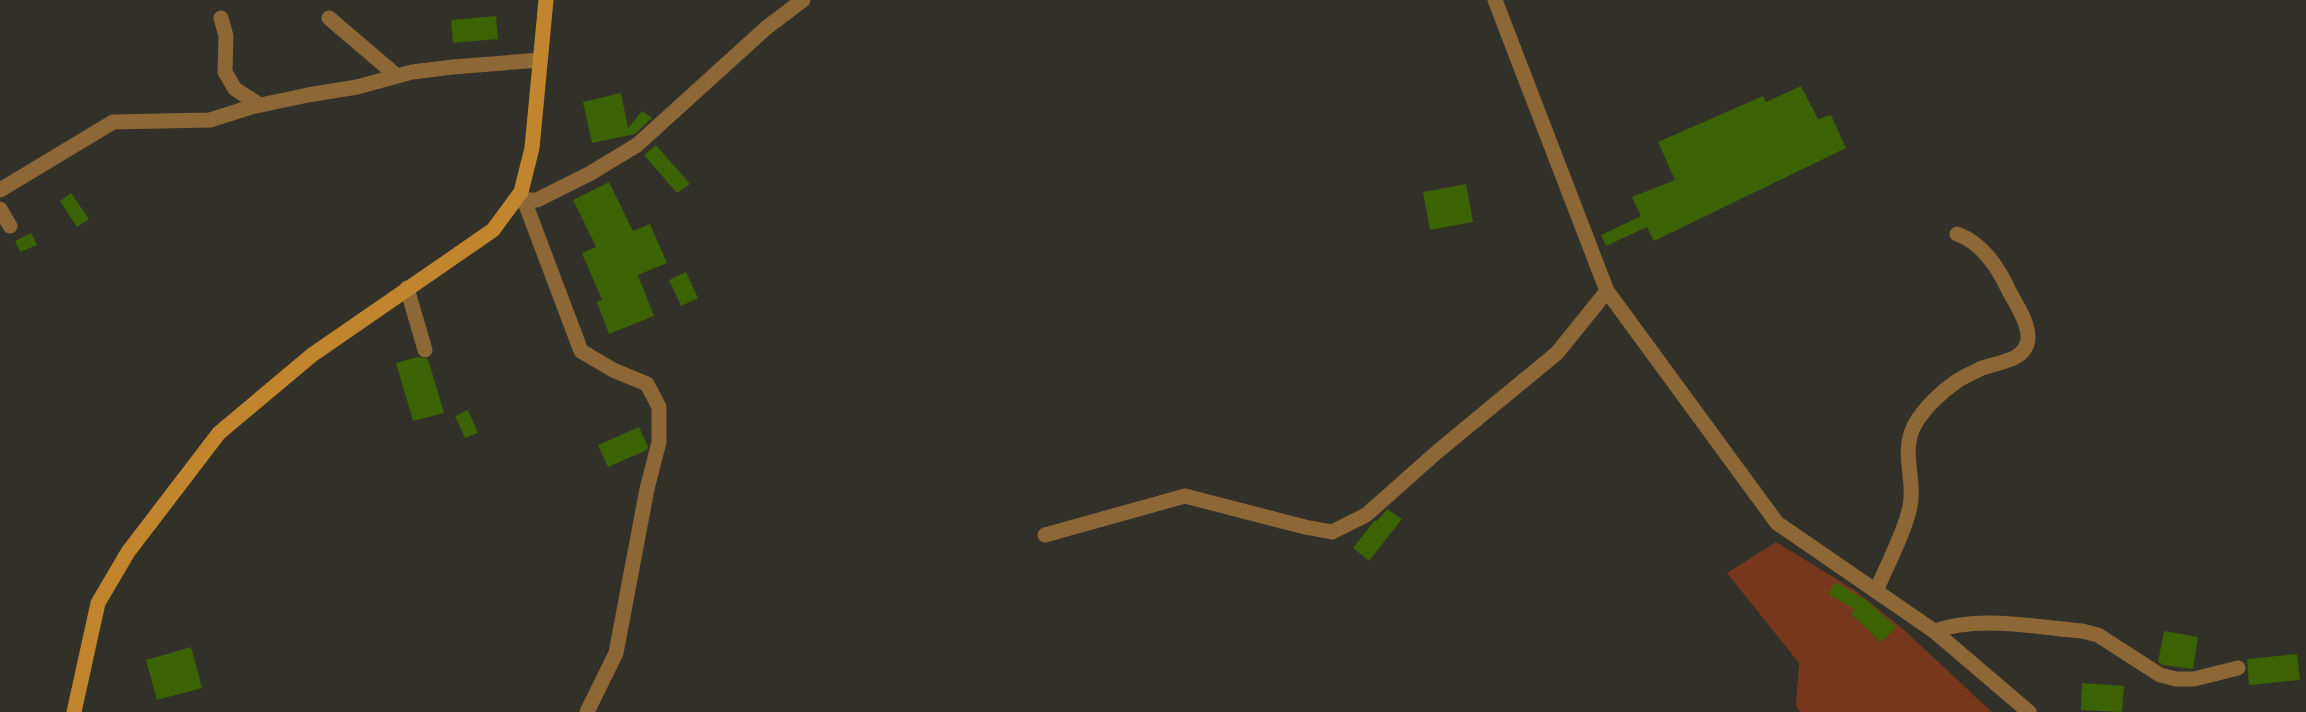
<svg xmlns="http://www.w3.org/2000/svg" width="2306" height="712" font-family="'Sofia Sans Condensed',sans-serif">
  <rect width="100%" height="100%" fill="#323129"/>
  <path fill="#76371c" d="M1776 542 1856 591 1905 631 1992 712H1800L1796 706 1799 663 1727 573Z"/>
  <g fill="#3b6203">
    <path d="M496 16 498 39 453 43 451 20Z"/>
    <path d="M1801 86 1818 119 1831 115 1846 148 1654 241 1647 227 1606 246 1601 235 1641 216 1632 197 1675 180 1658 142 1763 96 1766 102Z"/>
    <path d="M621 93 628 128 642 111 652 118 635 134 592 143 583 102Z"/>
    <path d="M656 145 690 184 677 193 644 155Z"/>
    <path d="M609 182 633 231 650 224 667 263 638 275 654 316 609 334 597 302 602 300 582 253 596 247 573 200Z"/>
    <path d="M1466 184 1473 222 1430 230 1423 192Z"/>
    <path d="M71 193 89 219 77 227 60 201Z"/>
    <path d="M31 233 37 245 20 252 15 241Z"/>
    <path d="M686 272 698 298 681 306 669 280Z"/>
    <path d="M418 357 428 359 444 413 413 421 396 363Z"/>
    <path d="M468 410 478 433 465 438 455 416Z"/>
    <path d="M639 427 648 447 647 450 608 467 598 445Z"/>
    <path d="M1387 509 1402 519 1369 561 1353 548 1374 521H1377Z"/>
    <path d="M1835 582 1866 600 1896 627 1881 642 1851 614 1855 609 1828 594Z"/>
    <path d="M2164 631 2198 637 2193 669 2163 665 2158 662Z"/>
    <path d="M191 647 202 688 157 700 146 660Z"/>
    <path d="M2297 654 2300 680 2249 685 2247 659Z"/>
    <path d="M2082 683 2124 686 2122 712 2081 710Z"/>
  </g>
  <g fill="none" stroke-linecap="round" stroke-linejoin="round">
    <g stroke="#8d6736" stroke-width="15">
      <path d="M1495 0 1607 291 1777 523 1934 631 2029 712"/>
      <path d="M221 18 226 36 225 72 235 89 260 105"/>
      <path d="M329 18 397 76"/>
      <path d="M0 190 113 122 210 120 251 107 308 95 357 87 412 72 453 67 540 60"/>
      <path d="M521 192 581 351 613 370 647 384 659 407V442L647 489 616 653 587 712"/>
      <path d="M524 200H537L589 174 637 145 766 28 803 0"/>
      <path d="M0 209 10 226"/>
      <path d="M407 288 425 350"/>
      <path d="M1045 535 1185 496 1305 527 1332 532 1366 515 1437 452 1557 353 1607 291"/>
      <path d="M1876 591C1887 565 1902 538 1909 511 1917 482 1900 454 1914 426 1923 409 1941 392 1957 381 1965 376 1974 372 1982 368 1998 362 2026 361 2028 339 2029 322 2015 303 2008 289 1997 265 1982 243 1957 234"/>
      <path d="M1934 631C1980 615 2034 627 2082 631L2098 635 2160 675 2176 679H2194L2238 668"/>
    </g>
    <path stroke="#c1852e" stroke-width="15" d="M74 712 98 603 128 552 219 433 312 355 493 230 521 192 532 148 546 0"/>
  </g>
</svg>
